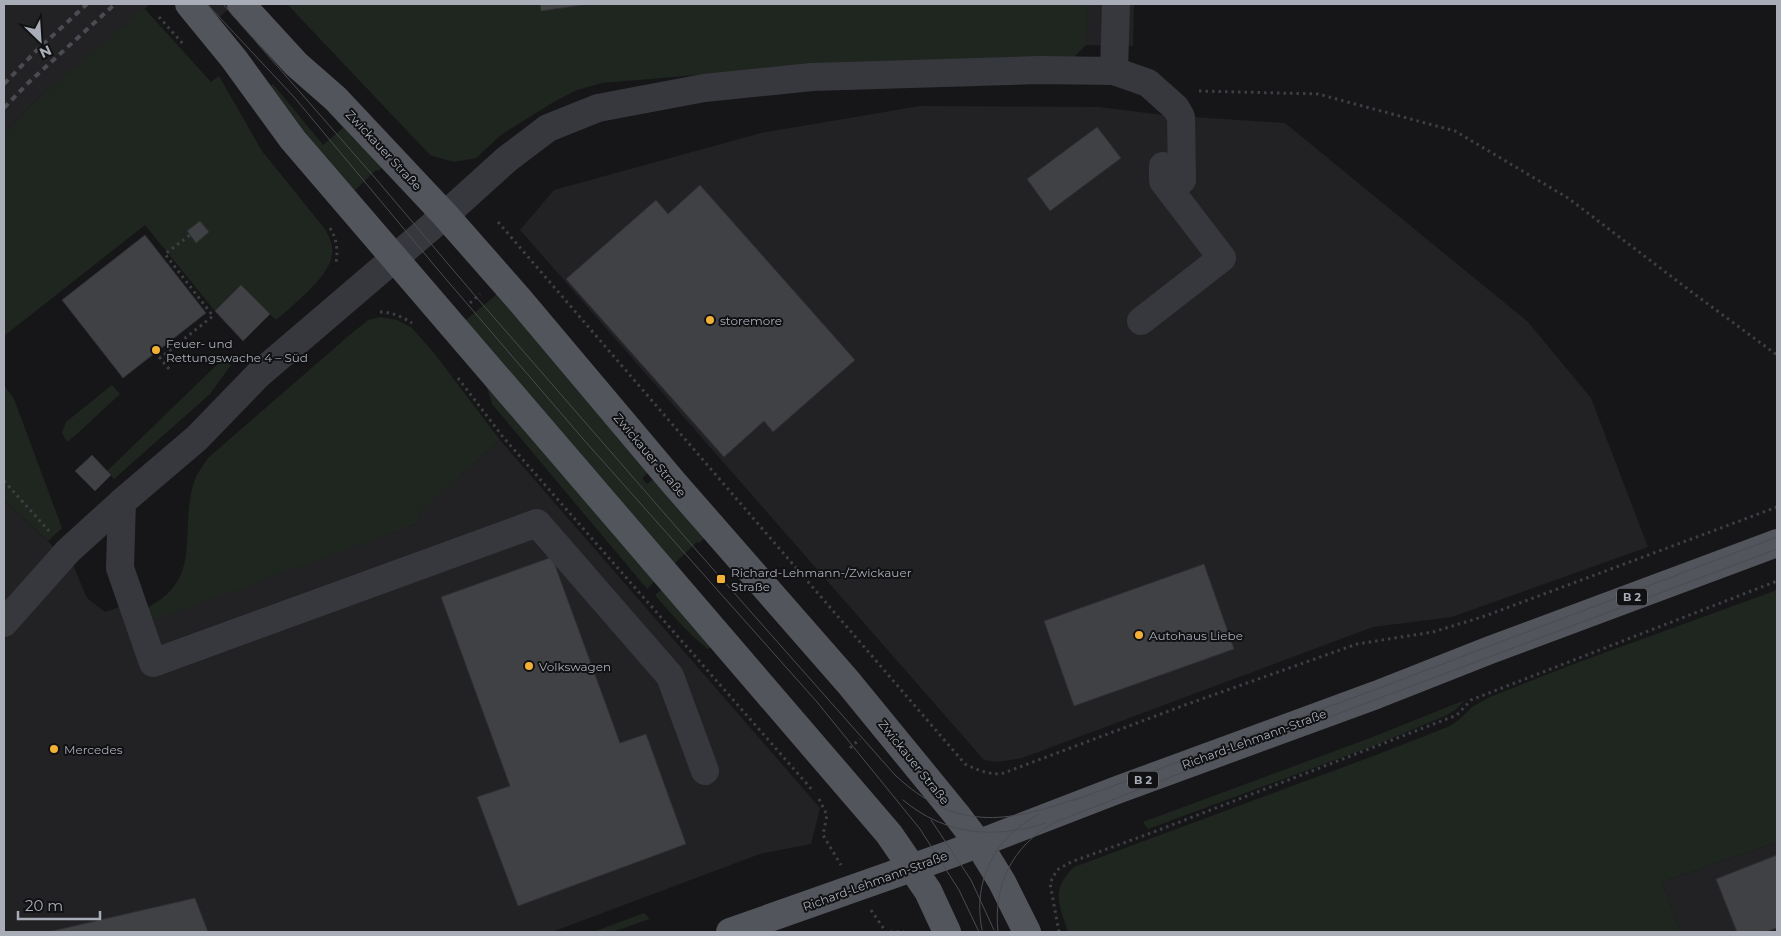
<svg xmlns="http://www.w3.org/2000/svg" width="1781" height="936" font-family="Montserrat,sans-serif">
  <rect width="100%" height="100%" fill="#161618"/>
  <g fill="#222225">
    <path d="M4 4H150L31 105 4 135Z"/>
    <path d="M199 4H232L233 5 215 21Z"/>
    <path d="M1087 4H1134L1133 46 1086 45Z"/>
    <path d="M920 106 1099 107 1163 115 1285 123 1528 322 1591 398 1648 547 1452 617 1373 627 1022 758 997 762 984 760 520 230 554 190 761 133Z"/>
    <path d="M500 440 820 808 811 844 760 854 552 932H4V500L73 565 87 598 105 612 139 600 146 622 419 523 417 514Z"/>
    <path d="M1777 842V932H1681L1662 882Z"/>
  </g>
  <g fill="#1e261f">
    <path d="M287 4H1087L1086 45 1073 58 817 65 602 83 577 90 552 103 501 135 476 158 454 162 430 155Z"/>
    <path d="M144 8 211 82 219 76 262 151 325 229C330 238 335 248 331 259 326 279 292 306 276 320L241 286 215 311 145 225 4 336V135L31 105Z"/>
    <path d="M302 82 387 163 378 171 376 170 351 194 271 86 273 84 323 145 343 128Z"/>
    <path d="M497 294 650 471 642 478 647 484 655 478 707 536 699 543 697 542 672 566 461 324Z"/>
    <path d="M380 317 397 320 412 328 434 353 500 440 418 514 419 523 146 623 142 610C206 582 178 533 194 482 197 473 203 466 208 458L346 338 368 320Z"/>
    <path d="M225 357 231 365 210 394 114 479 107 471Z"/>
    <path d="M486 384 655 581 647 589 492 404Z"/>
    <path d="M4 385 14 399 62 528 48 541 4 500Z"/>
    <path d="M112 385 120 394 78 433 67 442 62 433 66 422Z"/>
    <path d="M661 590 712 646 708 649C688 633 672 615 655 595Z"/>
    <path d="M1777 590V842L1662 882 1681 932H1068C1059 904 1050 890 1074 867L1376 755 1450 726 1461 718 1472 707 1490 697 1571 665Z"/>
    <path d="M1465 700 1455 710 1445 716 1373 746 1148 829 1143 822 1370 738Z"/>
    <path d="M644 913 650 919 612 932H593Z"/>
  </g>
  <g fill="#404145" stroke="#303034">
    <path d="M540 4H589L541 11Z"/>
    <path d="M1097 127 1121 158 1050 211 1027 179Z"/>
    <path d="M700 185 855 360 773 432 764 421 724 457 566 279 656 200 668 214Z"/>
    <path d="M200 221 209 232 196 243 187 231Z"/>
    <path d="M145 235 206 313 123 378 62 300Z"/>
    <path d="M241 285 270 314 243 341 215 311Z"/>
    <path d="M92 455 111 475 95 491 75 471Z"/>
    <path d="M552 557 620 743 646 734 686 844 518 906 477 797 510 786 441 597Z"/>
    <path d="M1204 564 1234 649 1074 706 1044 621Z"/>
    <path d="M1777 855V928L1765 932H1737L1716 879Z"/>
    <path d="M195 898 208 932H48Z"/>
  </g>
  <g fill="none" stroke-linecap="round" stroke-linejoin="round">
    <g stroke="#3d3f44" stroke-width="3" stroke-dasharray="2.5 4" stroke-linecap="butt">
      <path d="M159 17 184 45"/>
      <path d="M1199 91 1318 94 1455 131 1568 198 1693 293 1777 355"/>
      <path d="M498 222 965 764C977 770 987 774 1001 774L1185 705 1357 644 1433 632 1485 616 1777 507"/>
      <path d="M330 228C337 239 338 250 336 263"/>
      <path d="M470 303 480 294"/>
      <path d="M380 312C392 312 402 317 412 323"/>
      <path d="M155 352 160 358"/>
      <path d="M169 369 160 358 213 316 165 254 190 235"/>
      <path d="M458 378 503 437 814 792"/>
      <path d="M4 481 49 531"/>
      <path d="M850 748 860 739"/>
      <path d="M819 799 827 815 823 835 841 865"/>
      <path d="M871 910 886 932"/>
      <path d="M890 932H904"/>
      <path d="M1059 932 1050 883 1057 870 1071 862 1151 833 1457 715 1471 700 1777 581"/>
    </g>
    <g stroke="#37383d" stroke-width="28">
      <path d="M1114 71 1116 4"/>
      <path d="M1141 321 1222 258 1163 181V166"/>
      <path d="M122 502 120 568 153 663 537 523 670 676 705 771"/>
      <path d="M4 623 68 551 122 502 197 438 259 374 445 215 507 159 548 128 598 108 704 88 812 77 1039 70 1114 71 1148 83 1176 108 1181 117 1182 180"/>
    </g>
    <g stroke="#53555c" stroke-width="28">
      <path d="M189 4 234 59 293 140 889 834 928 891 947 932"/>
      <path d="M241 4 296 64 336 99 445 215 518 298 673 482 848 682 956 814 978 843 1002 882 1027 932"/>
      <path d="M730 932 954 853 1117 790 1376 695 1490 650 1777 543"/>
    </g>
    <g stroke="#4a4c52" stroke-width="1">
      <path d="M207 4 294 97 439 271 584 440 817 702 920 829 959 890 979 932"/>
      <path d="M223 4 376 179 477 298 698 552 895 775C955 831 1005 824 1078 798"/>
      <path d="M903 800C946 836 995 839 1046 823"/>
      <path d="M1072 801 1374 690 1777 537"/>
      <path d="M931 820 971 880 994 930"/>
      <path d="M982 930C972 880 995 837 1039 814"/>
      <path d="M998 932C993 885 1012 847 1053 823L1217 759 1777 549"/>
    </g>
    <g stroke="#4a4c52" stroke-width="4" stroke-dasharray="6 5" stroke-linecap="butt">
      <path d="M4 84 35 52 87 4"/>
      <path d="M4 108 28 83 115 4"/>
    </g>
  </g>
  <g fill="#f2b134" stroke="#111113" stroke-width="2">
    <circle cx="710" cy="320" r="5"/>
    <circle cx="156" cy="350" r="5"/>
    <rect x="716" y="574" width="10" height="10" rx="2.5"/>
    <circle cx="1139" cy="635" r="5"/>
    <circle cx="529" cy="666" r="5"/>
    <circle cx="54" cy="749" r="5"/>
  </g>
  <g text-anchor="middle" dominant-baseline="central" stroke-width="4" stroke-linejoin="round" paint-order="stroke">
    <g fill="#111113" stroke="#7b7e86" stroke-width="1">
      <rect x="1617" y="588.5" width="30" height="17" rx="4"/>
      <rect x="1128" y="771.5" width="30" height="17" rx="4"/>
    </g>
    <g font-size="11" font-weight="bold" fill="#a8adb8">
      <text x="1632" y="597">B 2</text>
      <text x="1143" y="780">B 2</text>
    </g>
    <g font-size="12" fill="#a8adb8" stroke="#111113">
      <text transform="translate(384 150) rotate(47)">Zwickauer Straße</text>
      <text transform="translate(650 455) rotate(50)">Zwickauer Straße</text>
      <text transform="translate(1254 739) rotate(-20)">Richard-Lehmann-Straße</text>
      <text transform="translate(914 762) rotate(51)">Zwickauer Straße</text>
      <text transform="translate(875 881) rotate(-20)">Richard-Lehmann-Straße</text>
    </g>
    <g font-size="12" fill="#a8adb8" stroke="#111113" text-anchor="start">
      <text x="720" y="320">storemore</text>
      <text x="166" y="343">Feuer- und<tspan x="166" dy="14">Rettungswache 4 – Süd</tspan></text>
      <text x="731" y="572">Richard-Lehmann-/Zwickauer<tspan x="731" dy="14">Straße</tspan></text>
      <text x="1149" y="635">Autohaus Liebe</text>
      <text x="539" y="666">Volkswagen</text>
      <text x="64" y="749">Mercedes</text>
    </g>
  </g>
  <rect width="1781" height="936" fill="none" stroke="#a8adb8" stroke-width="10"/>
  <g transform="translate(40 40) rotate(155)" stroke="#111113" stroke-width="4" paint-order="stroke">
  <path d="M0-4L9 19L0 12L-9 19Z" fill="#a8adb8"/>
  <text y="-8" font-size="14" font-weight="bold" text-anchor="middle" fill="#a8adb8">N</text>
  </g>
  <path d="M18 911v8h82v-8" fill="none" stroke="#a8adb8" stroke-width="2.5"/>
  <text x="25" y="911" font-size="15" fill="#a8adb8" stroke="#111113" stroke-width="4" paint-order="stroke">20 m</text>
</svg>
